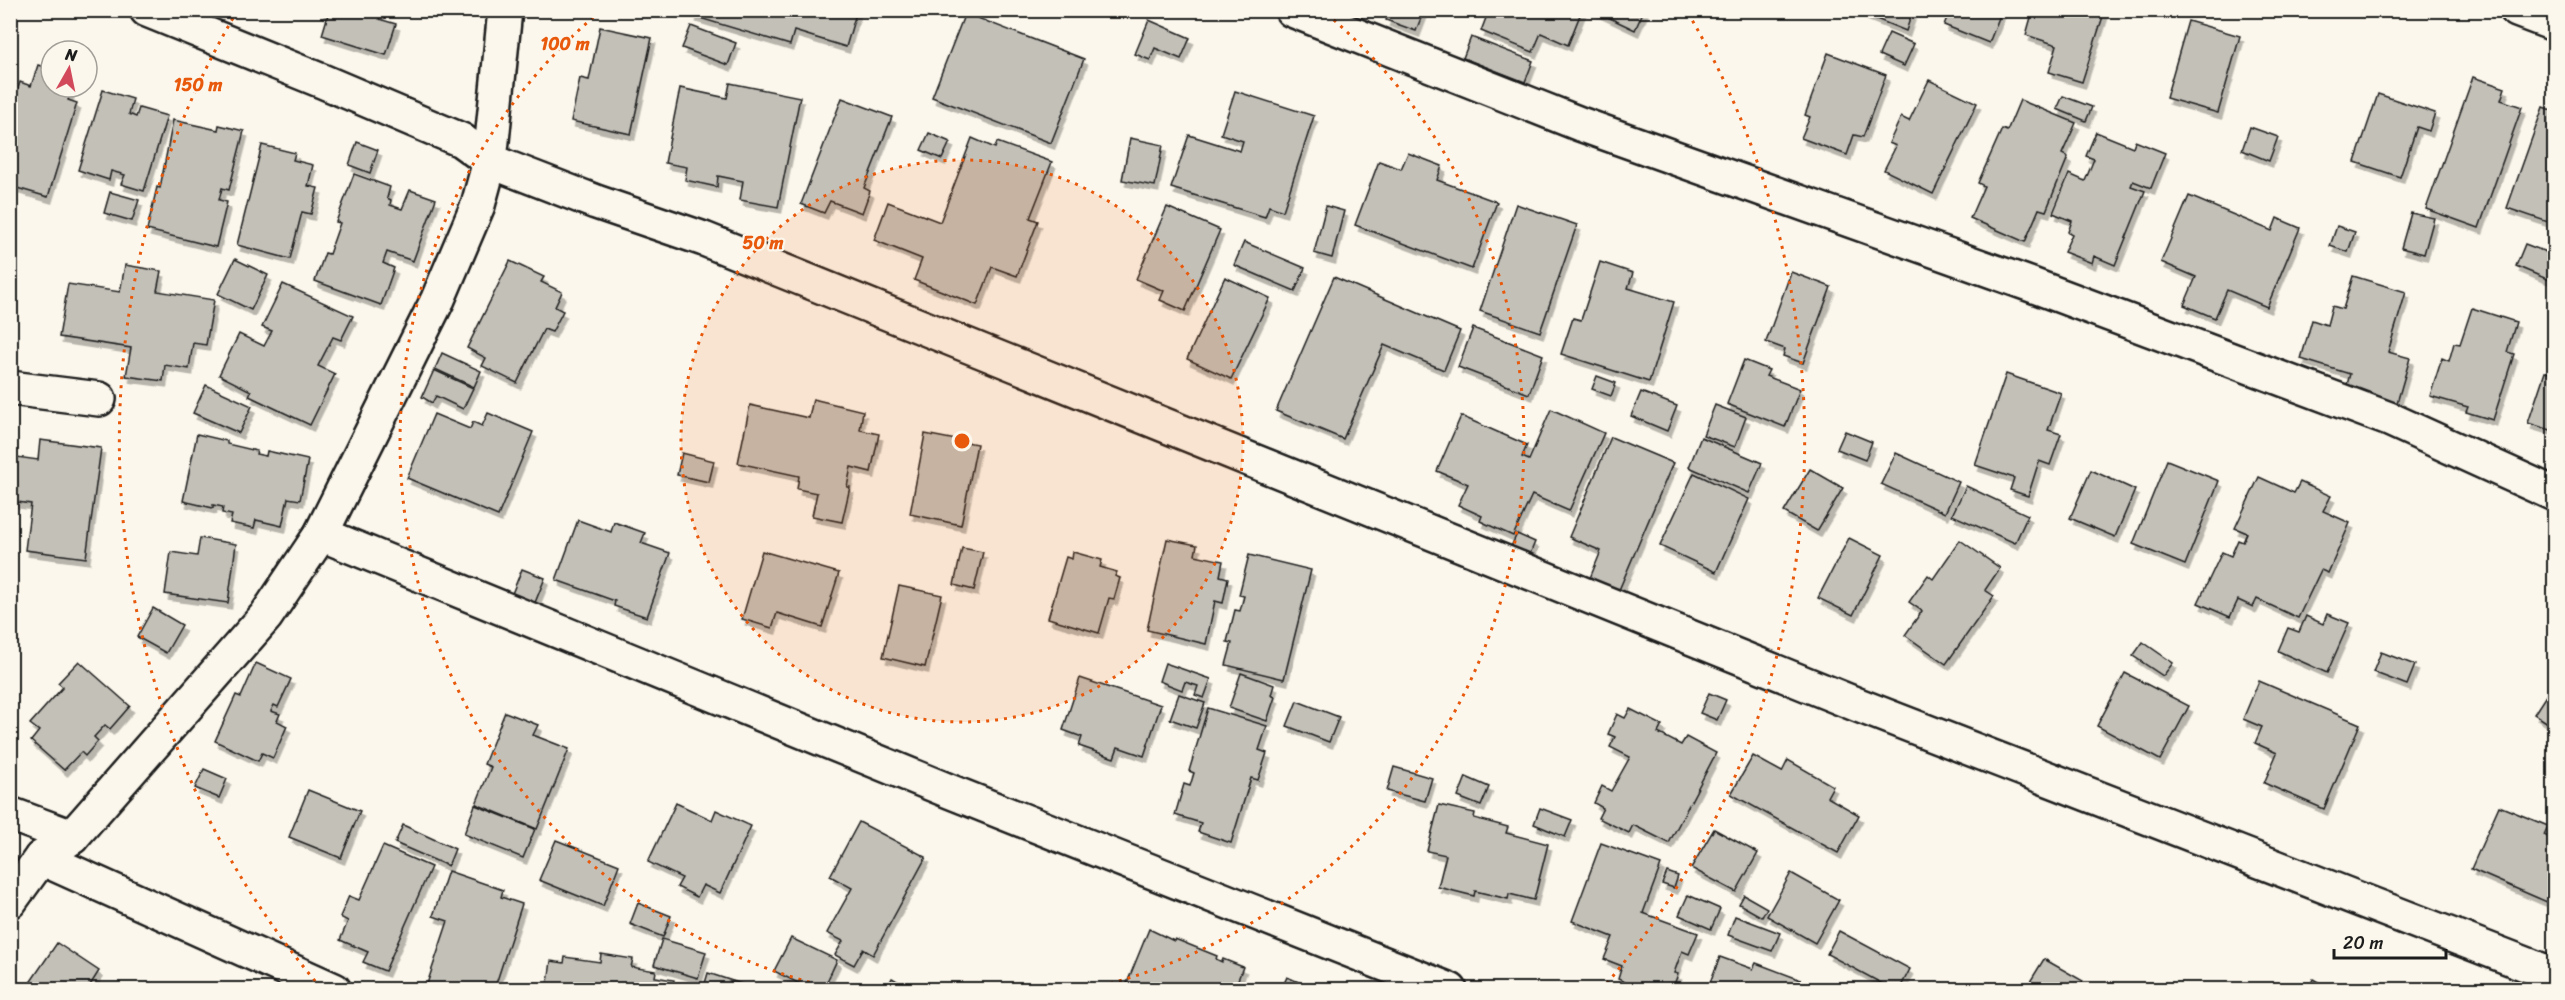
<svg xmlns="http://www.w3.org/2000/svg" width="2565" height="1000" font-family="Sriracha,sans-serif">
  <defs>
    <filter id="shadow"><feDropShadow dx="3.5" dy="6" stdDeviation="0" flood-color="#0004"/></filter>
  </defs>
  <rect width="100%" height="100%" fill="#fbf7ec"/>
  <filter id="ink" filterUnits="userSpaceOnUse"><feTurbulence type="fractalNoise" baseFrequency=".0167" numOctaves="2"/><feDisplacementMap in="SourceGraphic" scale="12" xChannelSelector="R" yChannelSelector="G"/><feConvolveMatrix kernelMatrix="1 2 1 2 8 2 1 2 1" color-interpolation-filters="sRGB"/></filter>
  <g filter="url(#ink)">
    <g fill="#c3c0b8" stroke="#1c1c1c" stroke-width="1.5" filter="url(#shadow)">
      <path d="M321 10H381L379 19 396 24 386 55 322 35 328 15 320 12Z"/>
      <path d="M694 10H857L846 47 794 31 790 45 693 16Z"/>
      <path d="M1390 10H1424L1416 31 1386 20Z"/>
      <path d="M1489 10H1582L1568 45 1541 33 1533 52 1481 31Z"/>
      <path d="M1593 10H1644L1635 30Z"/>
      <path d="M1854 10H1913L1906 31Z"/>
      <path d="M1950 10H2002L1989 43 1944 25Z"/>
      <path d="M2033 10H2105L2082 82 2049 72 2057 45 2026 35Z"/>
      <path d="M965 13 1084 59 1051 143 932 97Z"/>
      <path d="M1149 20 1190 38 1181 59 1155 48 1150 60 1135 54Z"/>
      <path d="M2188 21 2240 36 2218 113 2166 98Z"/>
      <path d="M691 26 736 43 728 65 682 48Z"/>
      <path d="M600 27 652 38 631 134 571 121 580 78 589 80Z"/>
      <path d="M1889 33 1914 44 1904 66 1879 55Z"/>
      <path d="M1471 37 1533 61 1525 82 1463 58Z"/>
      <path d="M1828 53 1886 75 1863 137 1854 135 1847 155 1801 138 1810 117 1805 115Z"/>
      <path d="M38 65 51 69V87H72L68 100 77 103 48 197 10 186 15 168 10 167V112L20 82 31 86Z"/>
      <path d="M2473 77 2505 88 2501 100 2522 107 2479 228 2426 209Z"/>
      <path d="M1929 80 1977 103 1933 194 1884 170 1896 146 1889 143 1901 117 1909 121Z"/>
      <path d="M730 83 800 97 778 207 740 200 743 181 718 176 717 187 685 180 687 167 665 163 680 88 727 98Z"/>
      <path d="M103 90 133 99 129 114 136 117 139 108 167 116 144 191 121 184 125 175 111 171 109 180 78 170Z"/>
      <path d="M1235 91 1314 116 1283 211 1269 206 1265 217 1171 188 1189 135 1240 151 1243 141 1221 134Z"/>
      <path d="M2378 94 2435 113 2429 131 2417 127 2400 177 2355 162Z"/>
      <path d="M2063 96 2092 107 2086 121 2057 109Z"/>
      <path d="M842 98 892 117 864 188 870 191 862 213 830 201 824 213 801 204Z"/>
      <path d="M2020 100 2076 123 2062 154 2068 157 2046 211 2039 209 2025 242 1970 218 1984 186 1978 183 2002 129 2007 131Z"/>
      <path d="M2543 107 2554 111V224L2507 208Z"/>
      <path d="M173 120 218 130 219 125 244 131 229 190 222 188 219 200 227 202 216 247 147 230 157 187 160 188Z"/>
      <path d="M2250 127 2278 137 2269 161 2242 150Z"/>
      <path d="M2096 132 2133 147 2135 141 2165 153 2151 188 2133 181 2131 186 2145 191 2115 265 2094 256 2092 263 2064 252 2072 234 2068 232 2072 221 2053 213 2069 174 2085 181 2094 159 2086 156Z"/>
      <path d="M929 133 950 142 942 159 921 150Z"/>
      <path d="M972 138 995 148 997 142 1052 162 1030 218 1038 221 1017 276 992 267 977 305 914 280 922 259 874 240 888 202 940 222Z"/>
      <path d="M1130 138 1163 145 1155 186 1122 180Z"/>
      <path d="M357 142 378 150 370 173 349 165Z"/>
      <path d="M262 145 295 153 293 160 313 165 308 186 318 188 311 214 302 212 290 259 237 245Z"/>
      <path d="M1408 153 1442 166 1437 180 1497 202 1472 269 1355 225 1379 161 1401 169Z"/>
      <path d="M354 174 390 187 387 198 391 200 390 205 402 209 410 190 436 199 413 261 387 252 383 263 394 268 381 305 315 281 325 253 329 254 340 223 336 222Z"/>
      <path d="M110 192 139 200 132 221 104 213Z"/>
      <path d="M2189 196 2272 231 2277 218 2300 228 2267 307 2227 290 2215 318 2184 305 2196 277 2161 262Z"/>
      <path d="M1516 204 1577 225 1540 332 1480 311Z"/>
      <path d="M1326 206 1344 211 1332 258 1314 253Z"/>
      <path d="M1167 207 1220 230 1185 311 1160 300 1164 291 1136 279Z"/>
      <path d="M2411 213 2434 218 2424 254 2401 248Z"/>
      <path d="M2337 226 2355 232 2348 252 2330 246Z"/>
      <path d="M1244 242 1305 268 1295 291 1234 265Z"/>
      <path d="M2525 244 2554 255V282L2516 266Z"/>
      <path d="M235 259 268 275 251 310 218 294Z"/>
      <path d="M510 261 544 277 541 282 562 292 555 307 563 311 552 332 544 329 517 383 482 366 486 358 467 348Z"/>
      <path d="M1600 262 1633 273 1628 288 1674 302 1649 382 1561 354 1573 318 1581 320Z"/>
      <path d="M125 265 161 271 157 291 214 300 206 345 193 343 189 369 165 365 163 381 126 376 131 348 59 337 68 284 120 292Z"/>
      <path d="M1791 272 1831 287 1803 363 1783 356 1785 349 1766 342Z"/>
      <path d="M2353 276 2406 292 2388 352 2410 358 2397 403 2346 388 2350 374 2301 359 2312 320 2327 325 2332 306 2343 309Z"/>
      <path d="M1225 277 1270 298 1231 379 1187 359Z"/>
      <path d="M1334 277 1460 331 1444 370 1384 345 1343 439 1276 411Z"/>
      <path d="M283 284 353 316 341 340 333 337 318 366 335 374 310 425 249 396 251 391 219 375 239 334 264 346 272 331 262 327Z"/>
      <path d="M2472 308 2516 322 2507 352 2514 354 2493 420 2466 412 2468 407 2430 396 2442 358 2449 361 2454 343 2460 344Z"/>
      <path d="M1473 328 1543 355 1529 394 1458 367Z"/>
      <path d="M442 353 481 371 474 387 435 369Z"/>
      <path d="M2554 357V431L2528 423 2545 372 2549 373Z"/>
      <path d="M1744 360 1769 370 1766 376 1800 389 1785 427 1727 404Z"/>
      <path d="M434 370 473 388 463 409 436 396 432 403 422 397Z"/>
      <path d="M2006 374 2061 393 2048 430 2061 434 2050 465 2039 461 2028 496 2010 490 2014 478 1975 465Z"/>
      <path d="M1597 376 1616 383 1611 396 1592 389Z"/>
      <path d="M206 385 252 406 239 433 193 413Z"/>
      <path d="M1641 392 1677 406 1667 431 1631 416Z"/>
      <path d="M813 399 863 411 860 430 879 434 871 472 851 467 847 487H850L842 522 812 516 817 493 797 489 799 476 738 463 750 405 809 418Z"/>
      <path d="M1715 405 1746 417 1735 447 1703 435Z"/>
      <path d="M1551 409 1604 433 1569 511 1532 495 1513 536 1480 521 1482 516 1458 505 1468 484 1437 471 1461 416 1527 445 1522 457 1529 460Z"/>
      <path d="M488 413 533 432 498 516 407 478 434 414 470 429 473 422 482 426Z"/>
      <path d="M1845 431 1872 442 1865 460 1837 449Z"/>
      <path d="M197 434 227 441V444L257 451 256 454 266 456 267 451 308 460 300 500 288 498 282 526 256 520 254 528 230 523 232 515 222 513 223 507 213 505V508L183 501Z"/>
      <path d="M925 434 977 444 961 525 910 514Z"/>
      <path d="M1611 437 1673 463 1619 590 1590 578 1601 551 1569 537Z"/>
      <path d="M1701 437 1762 463 1749 493 1689 467Z"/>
      <path d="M40 440 101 448 86 558 25 550 31 504 10 501 17 457 38 460Z"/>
      <path d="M682 453 714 461 709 482 677 475Z"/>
      <path d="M1896 453 1959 482 1945 513 1881 484Z"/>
      <path d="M2167 460 2219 481 2185 565 2133 544Z"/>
      <path d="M1810 469 1843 488 1817 531 1784 512Z"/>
      <path d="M2091 470 2135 490 2115 537 2070 518Z"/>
      <path d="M1694 473 1749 499 1716 572 1660 546Z"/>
      <path d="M2259 477 2294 493 2300 482 2331 496 2323 511 2350 523 2328 573 2321 570 2298 618 2257 599 2253 607 2238 600 2230 617 2198 603 2222 552 2231 556 2238 540 2243 542 2247 533 2235 528Z"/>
      <path d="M1966 486 2028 515 2015 543 1952 515Z"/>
      <path d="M578 520 611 532 614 522 645 533 641 543 670 553 647 617 614 606 615 601 556 580Z"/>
      <path d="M1517 534 1535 542 1527 561 1508 553Z"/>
      <path d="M200 538 236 544 228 603 165 594 171 552 197 556Z"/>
      <path d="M1849 538 1883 555 1853 615 1818 598Z"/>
      <path d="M1167 539 1197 545 1195 555 1223 561 1220 576 1228 578 1223 603 1215 601 1206 644 1147 630Z"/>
      <path d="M1960 540 2000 568 1985 590 1994 596 1946 664 1905 635 1922 611 1909 602 1928 575 1933 579Z"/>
      <path d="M962 548 983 552 974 590 954 585Z"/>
      <path d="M762 551 839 573 822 627 777 613 772 628 742 619Z"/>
      <path d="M1073 552 1102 560 1100 567 1117 572 1115 576 1120 578 1114 599 1109 598 1099 633 1048 618 1066 557 1072 559Z"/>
      <path d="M1249 555 1311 570 1284 679 1226 665 1232 643 1227 642 1235 610 1240 611 1244 596 1239 595Z"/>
      <path d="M522 569 545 578 532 610 509 601Z"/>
      <path d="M899 586 942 595 925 667 883 657Z"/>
      <path d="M153 608 182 625 166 653 137 637Z"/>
      <path d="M2327 614 2349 623 2327 673 2278 651 2288 628 2299 632 2306 616 2323 624Z"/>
      <path d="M2143 642 2173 663 2163 676 2133 656Z"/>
      <path d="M2381 652 2415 665 2407 685 2373 672Z"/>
      <path d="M79 661 130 706 110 729 105 725 94 737 98 741 85 756 81 752 64 770 31 741 39 731 30 724 63 687 58 683Z"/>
      <path d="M256 663 291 679 278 707 274 705 271 711 280 714 277 721 287 726 273 758 262 753 258 761 215 741 236 695 241 697Z"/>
      <path d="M1165 663 1211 679 1204 698 1195 695 1198 686 1185 682 1182 690 1159 681Z"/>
      <path d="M1241 673 1274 685 1271 695 1275 697 1267 721 1229 708Z"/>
      <path d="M2125 673 2189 706 2160 760 2097 726Z"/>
      <path d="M1080 678 1161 705 1144 756 1118 747 1114 758 1079 746 1082 737 1063 730Z"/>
      <path d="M2259 681 2360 724 2324 809 2264 783 2277 753 2255 743 2262 727 2243 719Z"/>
      <path d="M2554 683V727L2534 714Z"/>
      <path d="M1709 693 1726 700 1717 720 1700 713Z"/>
      <path d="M1179 694 1205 703 1196 728 1170 719Z"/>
      <path d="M1297 701 1339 717 1329 742 1287 726Z"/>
      <path d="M1208 708 1267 726 1259 750 1267 753 1258 780 1251 778 1231 843 1198 832 1201 823 1175 815 1184 784 1190 786 1194 773 1189 771Z"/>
      <path d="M1630 709 1662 725 1658 733 1681 745 1686 737 1716 753 1669 843 1633 825 1629 833 1598 818 1603 808 1594 803 1602 786 1611 791 1630 757 1610 747 1615 737 1608 734 1617 714 1625 718Z"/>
      <path d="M505 712 538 725 533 735 569 749 537 829 476 804 491 767 484 764Z"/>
      <path d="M1753 756 1782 772 1788 760 1833 786 1827 797 1859 815 1838 853 1731 794Z"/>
      <path d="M1394 767 1432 778 1425 801 1387 791Z"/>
      <path d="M204 769 227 779 219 798 195 788Z"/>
      <path d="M1466 777 1489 787 1481 806 1458 797Z"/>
      <path d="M308 790 360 811 341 858 289 837Z"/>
      <path d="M676 803 712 820 716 810 751 826 720 893 703 885 697 897 677 887 682 878 648 862Z"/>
      <path d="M475 805 535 829 523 858 464 834Z"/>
      <path d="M1439 805 1475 813 1474 818 1508 827 1506 833 1548 844 1534 900 1509 894 1508 899 1475 891 1474 896 1438 887 1446 855 1427 851Z"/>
      <path d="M2499 806 2548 826 2544 835 2554 840V905L2471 869Z"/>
      <path d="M1540 808 1572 820 1565 837 1534 824Z"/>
      <path d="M859 822 926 857 873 955 863 949 854 965 835 955 843 941 827 933 852 888 830 876Z"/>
      <path d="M403 825 455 849 448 866 395 843Z"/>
      <path d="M1714 829 1758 853 1736 892 1691 868Z"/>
      <path d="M556 840 619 865 603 906 539 880Z"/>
      <path d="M1601 843 1661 865 1643 913 1698 933 1689 954 1682 951 1674 973 1678 974 1672 990H1643L1618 979 1622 966 1604 959 1613 937 1572 921Z"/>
      <path d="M383 846 431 867 385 971 363 962 368 952 340 940 348 921 340 917 349 896 359 900Z"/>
      <path d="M448 871 503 890 501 897 522 904 494 990H425L448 921 433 916Z"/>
      <path d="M1667 872 1678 876 1674 888 1662 884Z"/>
      <path d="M1791 873 1839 900 1815 943 1767 916Z"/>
      <path d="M1688 895 1720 909 1711 929 1679 915Z"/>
      <path d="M1744 895 1767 908 1762 917 1739 904Z"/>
      <path d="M638 903 671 916 663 937 630 924Z"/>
      <path d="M1735 916 1780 933 1772 951 1728 935Z"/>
      <path d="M1149 929 1174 941 1175 939 1217 956 1216 959 1222 962 1223 959 1243 967 1234 990H1135L1136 987 1127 983Z"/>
      <path d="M1839 931 1910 969 1899 990H1894L1827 954Z"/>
      <path d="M791 938 837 960 823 990H812L774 971Z"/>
      <path d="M662 939 706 952 698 978 654 965Z"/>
      <path d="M57 943 99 971 87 990H25Z"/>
      <path d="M601 954 633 959 631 967 656 971 655 977 674 980 672 990H547L551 961 564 963 565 957 600 962Z"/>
      <path d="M1720 957 1753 969 1756 963 1801 980 1797 990H1707Z"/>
      <path d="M2044 959 2083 981 2079 990H2035L2028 985Z"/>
      <path d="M708 973 760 990H703Z"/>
      <path d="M1287 977 1303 984 1301 990H1281Z"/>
      <path d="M892 978 912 990H886Z"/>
      <path d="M2313 979 2332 990H2308Z"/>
    </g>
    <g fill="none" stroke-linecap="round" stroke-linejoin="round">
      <defs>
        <g id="minor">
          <path d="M147 10 322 81 461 140 490 161 596 202 704 239 1858 705 2554 975"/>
          <path d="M1292 10 1580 124 2029 284 2389 419 2554 494"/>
          <path d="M2517 10 2554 24"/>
          <path d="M10 388 99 399"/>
          <path d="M321 534 949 791 1450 990"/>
          <path d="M10 814 72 837"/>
          <path d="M41 858 334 990"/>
          <path d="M10 901 41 858 72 837 266 616 321 534 438 299 478 205 490 161 505 10"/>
        </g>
      </defs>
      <use href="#minor" stroke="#1c1c1c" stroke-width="38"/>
      <use href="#minor" stroke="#fbf7ec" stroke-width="33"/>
    </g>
  </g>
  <circle cx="962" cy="441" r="281" fill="#e8590c" fill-opacity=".12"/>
  <g fill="none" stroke="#e8590c" stroke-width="3" stroke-dasharray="3 6">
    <circle cx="962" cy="441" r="281"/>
    <path d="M836 989A562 562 0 0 1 597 14M1327 14A562 562 0 0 1 1088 989"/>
    <path d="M321 988A843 843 0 0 1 236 13M1688 13A843 843 0 0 1 1603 988"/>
  </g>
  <circle cx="962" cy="441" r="9" fill="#e8590c" stroke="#fbf7ec" stroke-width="3"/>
  <g font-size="18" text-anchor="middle" font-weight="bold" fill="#e8590c" stroke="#fbf7ec" stroke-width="4.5" stroke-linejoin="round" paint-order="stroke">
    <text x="565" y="50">100 m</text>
    <text x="198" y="91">150 m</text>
    <text x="763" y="249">50 m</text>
  </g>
  <rect width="2565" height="1000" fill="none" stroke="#fbf7ec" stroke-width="36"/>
  <rect x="18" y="18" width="2529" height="964" fill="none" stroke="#1c1c1c" stroke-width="2" filter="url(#ink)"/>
  <g transform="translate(69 69) rotate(9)"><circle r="28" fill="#fbf7ec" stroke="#a29f99" stroke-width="1.5"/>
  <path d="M0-4.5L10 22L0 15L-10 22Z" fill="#d1495b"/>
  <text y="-9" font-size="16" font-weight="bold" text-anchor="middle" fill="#1c1c1c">N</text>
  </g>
  <path d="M2334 949v9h112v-9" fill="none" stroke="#1c1c1c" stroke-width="3"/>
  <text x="2343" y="949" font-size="18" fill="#1c1c1c" stroke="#fbf7ec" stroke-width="4.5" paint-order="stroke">20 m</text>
</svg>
